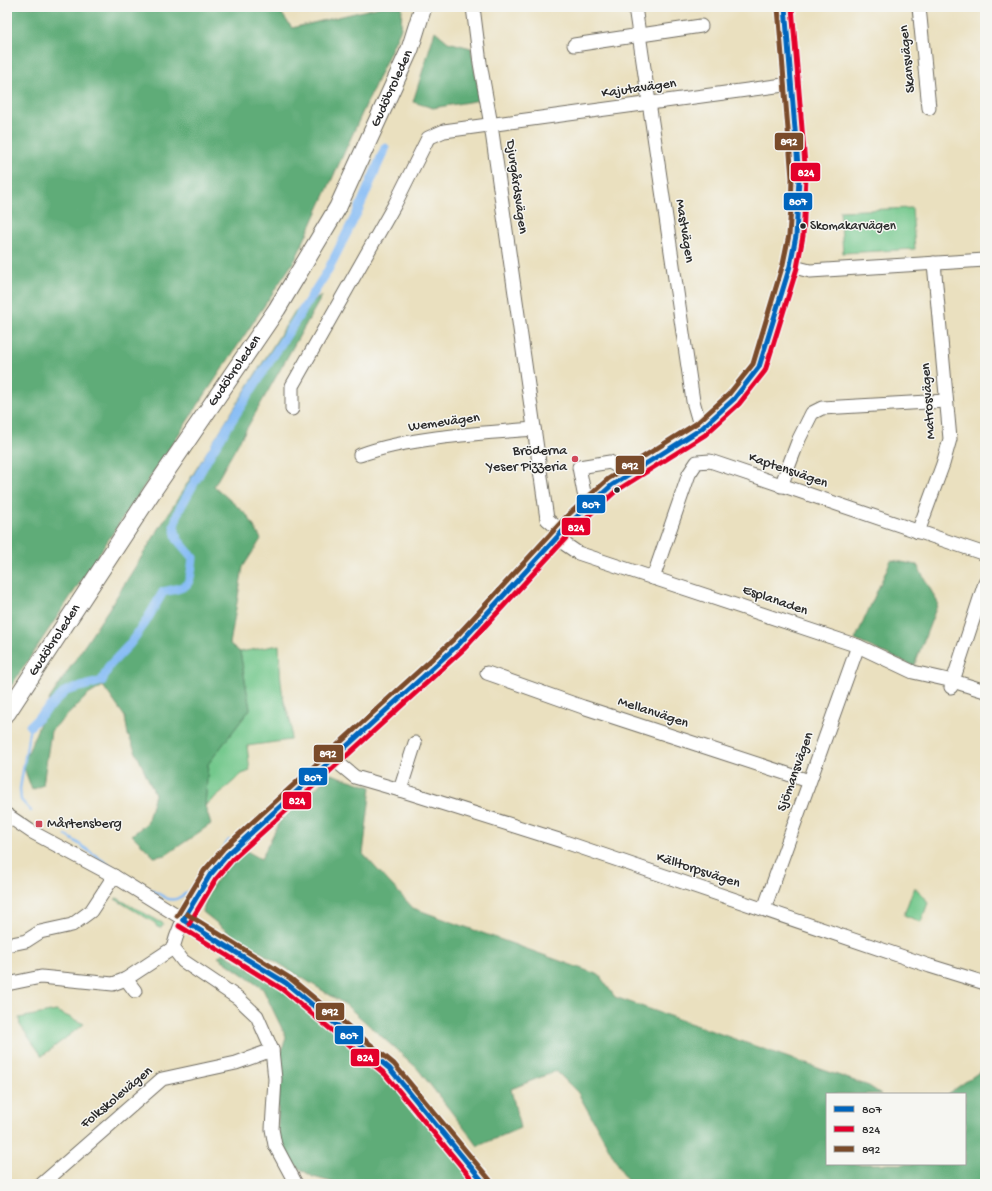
<svg xmlns="http://www.w3.org/2000/svg" width="992" height="1191" font-family="'Gochi Hand',sans-serif">
  <rect width="100%" height="100%" fill="#f6f6f2"/>
  <filter id="ink" filterUnits="userSpaceOnUse"><feTurbulence type="fractalNoise" baseFrequency=".025" numOctaves="2"/><feDisplacementMap in="SourceGraphic" scale="8" xChannelSelector="R" yChannelSelector="G"/><feConvolveMatrix kernelMatrix="1 2 1 2 8 2 1 2 1" color-interpolation-filters="sRGB"/></filter>
  <filter id="wash" filterUnits="userSpaceOnUse"><feTurbulence type="fractalNoise" baseFrequency=".012" numOctaves="4" result="noise"/><feDisplacementMap in="SourceGraphic" scale="16" xChannelSelector="R" yChannelSelector="G"/><feGaussianBlur stdDeviation="0.9" result="paint"/><feColorMatrix in="noise" values="0 0 0 0 0 0 0 0 0 0 0 0 0 0 0 0 0 1.4 0 .05"/><feComposite in="paint" operator="in"/></filter>
  <g filter="url(#wash)">
    <rect width="100%" height="100%" fill="#eae0bf"/>
    <g fill="#73c88c" stroke="#4f7a5c">
      <path d="M912 208 915 249 843 253 840 211Z"/>
      <path d="M279 645C280 663 280 684 284 701 288 716 294 725 290 740L247 746 250 771 242 774 205 806 208 764 250 709 240 652Z"/>
      <path d="M914 887 924 896 928 903 921 922 904 915Z"/>
      <path d="M117 898 164 924 161 928 157 927 155 923 115 899Z"/>
      <path d="M56 1011 84 1024 42 1056 20 1025 19 1018Z"/>
    </g>
    <g fill="#5eac78" stroke="#446c52">
      <path d="M7 7H277L292 28 380 7H402L401 28 296 258 7 692Z"/>
      <path d="M435 31 448 42 471 48 480 100 433 108 413 102Z"/>
      <path d="M322 296 214 486 248 516 261 539 243 567 230 644 240 652 250 709 208 764 205 806 211 824 166 855 154 857 132 835 147 823 155 794 128 735 125 717 103 686 88 695 51 731 43 785 32 790 23 765 50 698 112 604 295 311Z"/>
      <path d="M891 560 917 565 938 603 914 666 855 640Z"/>
      <path d="M331 774 371 787 363 854 413 908 599 975 615 997 869 1086 881 1094H827V1164H965V1094H948L985 1068V1184H629L578 1093 556 1071 511 1089 520 1128 478 1146 417 1068 346 1005 228 932 203 912C207 886 226 868 243 849L261 859 280 821Z"/>
      <path d="M223 953 280 987 335 1028 395 1087 476 1184H340L313 1177 293 1164 280 1147 278 1127V1065L286 1037 263 989 218 957Z"/>
    </g>
    <g fill="none" stroke-linecap="round" stroke-linejoin="round">
      <g stroke="#86bcf5" stroke-width="2.5">
        <path d="M30 726 20 789 21 800 31 811"/>
        <path d="M66 835 112 867"/>
        <path d="M130 878 168 899C173 900 176 900 180 897 195 890 218 854 229 840"/>
      </g>
      <path stroke="#86bcf5" stroke-width="9" d="M30 726 66 691 102 681 109 666 129 645 145 623 163 592C192 586 189 587 193 558L177 539 174 526 179 510 211 453 327 272 358 211 385 148"/>
    </g>
  </g>
  <g filter="url(#ink)">
    <g fill="none" stroke-linecap="round" stroke-linejoin="round">
      <defs>
        <g id="minor">
          <path d="M473 7 480 63 491 125 547 519 562 532"/>
          <path d="M635 7 693 401 701 429"/>
          <path d="M919 7 929 108"/>
          <path d="M574 45 701 26"/>
          <path d="M790 266 810 271 985 260"/>
          <path d="M292 409V386L395 204 428 138 444 131 791 84"/>
          <path d="M360 455C409 437 481 433 534 429"/>
          <path d="M781 486 799 439 812 413 822 408 946 401"/>
          <path d="M584 493 579 467 610 462 621 469"/>
          <path d="M918 532 943 464 950 439 934 263"/>
          <path d="M556 538 578 553 858 646 913 672 953 681 985 691"/>
          <path d="M653 578 689 474 697 462 710 461 985 554"/>
          <path d="M487 673 583 707 809 781"/>
          <path d="M951 687 985 583"/>
          <path d="M332 758 355 777 400 790 562 841 930 966 985 983"/>
          <path d="M400 790 415 743"/>
          <path d="M7 815 32 832 114 876 286 983 390 1069 485 1184"/>
          <path d="M764 909 858 646"/>
          <path d="M7 945 26 941 40 932 72 925 91 911 114 876"/>
          <path d="M173 948 183 961 238 998 257 1016 272 1050 275 1079 272 1129 275 1145 296 1184"/>
          <path d="M126 979 135 991"/>
          <path d="M7 984 41 977 113 984 126 979 173 948C182 913 204 882 228 854L459 644 572 521 612 485 701 429 734 399 759 367 790 266 796 236 798 208 799 178 785 7"/>
          <path d="M42 1184 162 1079 236 1063 272 1050"/>
        </g>
        <g id="major">
          <path id="s1" d="M7 713 152 492 277 309 338 207 410 49 423 7"/>
        </g>
      </defs>
      <use href="#minor" stroke="#6e6a5f" stroke-width="15"/>
      <use href="#major" stroke="#6e6a5f" stroke-width="19"/>
      <use href="#minor" stroke="#fff" stroke-width="13"/>
      <use href="#major" stroke="#fff" stroke-width="17"/>
      <defs>
        <g id="bus-1">
          <path d="M183 920 210 875 228 854 459 644 572 521 612 485 701 429 734 399 759 367 790 266 796 236 799 178 785 7"/>
          <path d="M183 920 286 983 390 1069 485 1184"/>
        </g>
        <g id="bus-2">
          <path d="M189 924 216 879 233 859 464 649 577 526 616 491 705 435 739 404 765 371 797 268 803 236 806 177 792 7"/>
          <path d="M179 926 282 989 385 1074 476 1184"/>
        </g>
        <g id="bus-3">
          <path d="M187 914 290 978 394 1064 490 1180"/>
          <path d="M177 916 204 871 223 849 454 639 567 516 608 479 697 423 729 394 753 364 783 264 789 235 791 208 792 178 778 8"/>
        </g>
      </defs>
      <use href="#bus-1" stroke="#f6f6f2" stroke-width="8"/>
      <use href="#bus-2" stroke="#f6f6f2" stroke-width="8"/>
      <use href="#bus-3" stroke="#f6f6f2" stroke-width="8"/>
      <use href="#bus-1" stroke="#0065bd" stroke-width="5"/>
      <use href="#bus-2" stroke="#e4002b" stroke-width="5"/>
      <use href="#bus-3" stroke="#7a4b2a" stroke-width="5"/>
    </g>
  </g>
  <g fill="#2b2b2b" stroke="#f6f6f2" stroke-width="1.5">
    <circle cx="803" cy="226" r="3.5"/>
    <circle cx="617" cy="490" r="3.5"/>
  </g>
  <g fill="#d1495b" stroke="#f6f6f2" stroke-width="1.5">
    <circle cx="575" cy="459" r="4"/>
    <rect x="35" y="820" width="8" height="8" rx="2"/>
  </g>
  <g text-anchor="middle" dominant-baseline="central" stroke-width="3" stroke-linejoin="round" paint-order="stroke">
    <g font-size="13" fill="#2b2b2b" stroke="#f6f6f2" text-anchor="start">
      <text x="810" y="226">Skomakarvägen</text>
    </g>
    <g font-size="14" fill="#2b2b2b" stroke="#f6f6f2">
      <text transform="translate(908 59) rotate(-96)">Skansvägen</text>
      <text stroke="none"><textPath href="#s1" startOffset="735">Gudöbroleden</textPath></text>
      <text transform="translate(639 89) rotate(-8)">Kajutavägen</text>
      <text transform="translate(516 187) rotate(82)">Djurgårdsvägen</text>
      <text transform="translate(684 231) rotate(81)">Mastvägen</text>
      <text stroke="none"><textPath href="#s1" startOffset="411">Gudöbroleden</textPath></text>
      <text transform="translate(929 401) rotate(-94)">Matrosvägen</text>
      <text transform="translate(444 423) rotate(-8)">Wemevägen</text>
      <text transform="translate(788 471) rotate(19)">Kaptensvägen</text>
      <text transform="translate(775 601) rotate(19)">Esplanaden</text>
      <text stroke="none"><textPath href="#s1" startOffset="87">Gudöbroleden</textPath></text>
      <text transform="translate(653 713) rotate(18)">Mellanvägen</text>
      <text transform="translate(796 772) rotate(-70)">Sjömansvägen</text>
      <text transform="translate(698 871) rotate(18)">Källtorpsvägen</text>
      <text transform="translate(117 1098) rotate(-40)">Folkskolevägen</text>
    </g>
    <g font-size="14" fill="#2b2b2b" stroke="#f6f6f2" text-anchor="end">
      <text x="567" y="451">Bröderna<tspan x="567" dy="16">Yeser Pizzeria</tspan></text>
      <text x="47" y="824" text-anchor="start">Mårtensberg</text>
    </g>
  </g>
  <g stroke="#f6f6f2" stroke-width="1.5">
    <rect x="774" y="132" width="30" height="19" rx="4" fill="#7a4b2a"/>
    <rect x="790" y="162" width="31" height="20" rx="4" fill="#e4002b"/>
    <rect x="783" y="192" width="30" height="19" rx="4" fill="#0065bd"/>
    <rect x="615" y="455" width="30" height="20" rx="4" fill="#7a4b2a"/>
    <rect x="576" y="494" width="30" height="20" rx="4" fill="#0065bd"/>
    <rect x="561" y="517" width="30" height="19" rx="4" fill="#e4002b"/>
    <rect x="313" y="744" width="31" height="19" rx="4" fill="#7a4b2a"/>
    <rect x="298" y="767" width="30" height="19" rx="4" fill="#0065bd"/>
    <rect x="282" y="791" width="30" height="19" rx="4" fill="#e4002b"/>
    <rect x="315" y="1002" width="30" height="19" rx="4" fill="#7a4b2a"/>
    <rect x="334" y="1025" width="30" height="20" rx="4" fill="#0065bd"/>
    <rect x="350" y="1048" width="30" height="19" rx="4" fill="#e4002b"/>
  </g>
  <g font-size="11" text-anchor="middle" font-weight="bold" fill="#fff">
    <text x="789" y="145">892</text>
    <text x="806" y="176">824</text>
    <text x="798" y="205">807</text>
    <text x="630" y="469">892</text>
    <text x="591" y="508">807</text>
    <text x="576" y="531">824</text>
    <text x="328" y="757">892</text>
    <text x="313" y="781">807</text>
    <text x="297" y="804">824</text>
    <text x="330" y="1015">892</text>
    <text x="349" y="1039">807</text>
    <text x="365" y="1061">824</text>
  </g>
  <rect width="992" height="1191" fill="none" stroke="#f6f6f2" stroke-width="24"/>
  <rect x="826" y="1093" width="140" height="72" fill="#f6f6f2" stroke="#a5a5a2"/>
  <rect x="834" y="1106" width="20" height="6" fill="#0065bd" stroke="#a5a5a2"/>
  <text x="862" y="1113" font-size="12" fill="#2b2b2b">807</text>
  <rect x="834" y="1126" width="20" height="6" fill="#e4002b" stroke="#a5a5a2"/>
  <text x="862" y="1133" font-size="12" fill="#2b2b2b">824</text>
  <rect x="834" y="1146" width="20" height="6" fill="#7a4b2a" stroke="#a5a5a2"/>
  <text x="862" y="1153" font-size="12" fill="#2b2b2b">892</text>
</svg>
